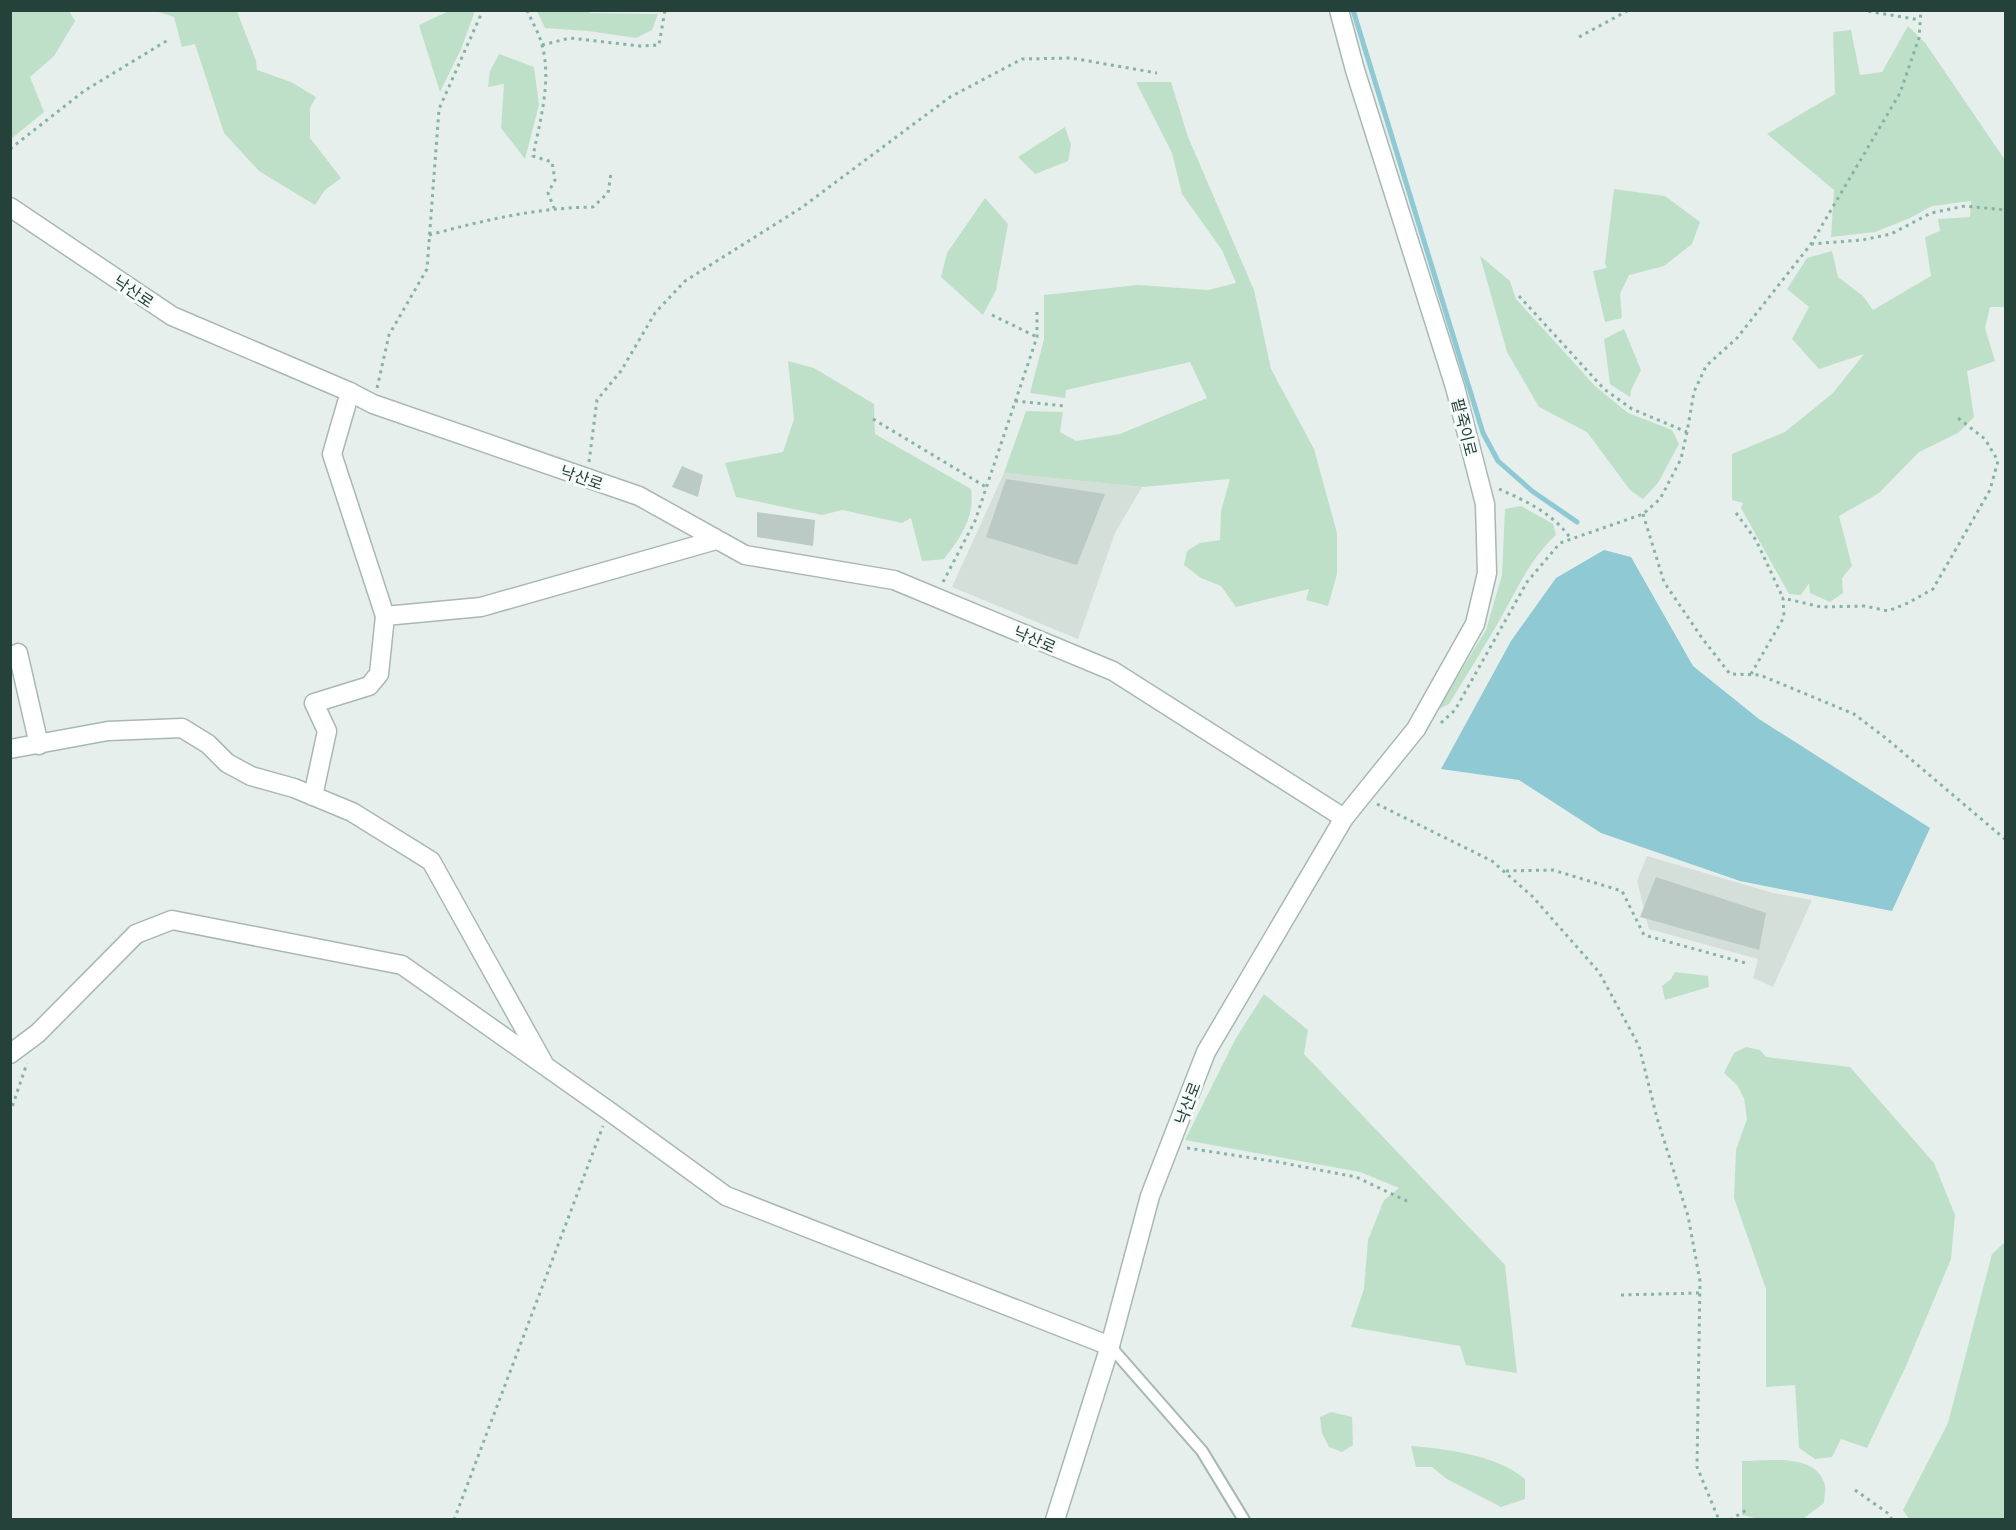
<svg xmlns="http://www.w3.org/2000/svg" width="2016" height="1530" font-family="Commissioner,'Noto Sans KR',sans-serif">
  <rect width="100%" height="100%" fill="#e6efeb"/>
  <g fill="#d4dfda">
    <path d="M1004 473 1142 487 1115 533 1078 639 952 587Z"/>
    <path d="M1647 856 1773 893 1812 900 1773 987 1753 978 1758 959 1649 929 1637 881Z"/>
  </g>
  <g fill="#bfe0c8">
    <path d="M11 10 69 11 75 21 54 56 30 77 44 112 11 139Z"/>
    <path d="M451 10 475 11 461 49 440 92 419 25Z"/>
    <path d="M589 10 590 13 658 14 652 30 636 38 588 31 545 28 537 11Z"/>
    <path d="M155 11H237L256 61 257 70 291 82 316 97 310 108V138L341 178 325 190 315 205 259 171 224 133 195 44 182 47 174 17Z"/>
    <path d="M1908 26 1926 44 2005 160V307H1990L1985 328 1995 361 1967 371 1974 417 1958 433 1919 452 1879 493 1839 516 1852 566 1842 578 1843 593 1830 602 1810 593 1809 583 1801 595 1789 594 1741 508 1743 503 1732 500V454L1785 432 1833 393 1864 354 1819 369 1792 339 1809 307 1787 289 1807 258 1832 251 1838 277 1863 296 1873 310 1931 276 1925 237 1940 231 1938 219 1970 217 1971 201 1932 206 1910 218 1875 232 1831 237 1834 190 1767 134 1835 94 1833 32 1851 30 1860 75 1882 72Z"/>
    <path d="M499 54 534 67 539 105 525 159 501 128 504 84 488 87 490 71Z"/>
    <path d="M1136 82H1171L1188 137 1254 290 1271 369 1314 449 1337 533V574L1328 606 1306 600 1309 589 1236 607 1221 586 1201 578 1184 565 1187 551 1200 543 1220 540 1221 511 1230 479 1142 487 1004 473 1026 411 1063 412 1060 432 1076 441 1120 434 1207 398 1190 362 1066 390 1065 398 1030 393 1044 339V295L1138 285 1208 290 1236 283 1222 250 1182 194 1172 153Z"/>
    <path d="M1065 127 1071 145 1068 161 1035 174 1018 157Z"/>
    <path d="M1614 189 1665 196 1700 222 1692 244 1664 266 1629 275 1620 294 1622 318 1605 322 1593 271 1607 268 1605 263Z"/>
    <path d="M985 198 1008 224 996 290 983 315 941 277 947 253Z"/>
    <path d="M1480 256 1510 281 1516 299 1595 386 1628 413 1672 430 1679 444 1658 483 1643 499 1630 490 1587 432 1539 407 1507 352Z"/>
    <path d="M1624 329 1641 370 1631 390 1630 397 1610 384 1604 339Z"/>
    <path d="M788 361 814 368 874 404 875 434 971 489C975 517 961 537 944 559L922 561 911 518 902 523 842 510 822 515 736 497 725 463 783 452 794 419Z"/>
    <path d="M1521 506 1553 524 1556 535C1528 560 1514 597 1495 628 1480 654 1464 679 1449 704L1437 710 1486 630 1502 575 1505 509Z"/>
    <path d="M1675 972 1708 976 1709 987 1665 1000 1662 986 1671 979Z"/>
    <path d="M1264 994 1308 1030 1304 1054 1505 1265 1517 1373 1466 1365 1460 1346 1351 1327 1364 1289 1368 1240 1384 1200 1399 1188 1360 1172 1185 1140 1236 1038Z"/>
    <path d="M1746 1047 1760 1050 1766 1057 1850 1067 1934 1163 1955 1215 1951 1259 1906 1366 1867 1448 1841 1439 1832 1457 1815 1459 1799 1448 1795 1385 1766 1387V1289L1734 1198 1736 1150 1747 1119 1744 1098 1737 1085 1724 1073 1734 1053Z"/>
    <path d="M2005 1242V1519H1909L1903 1510 1948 1423 1992 1254Z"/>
    <path d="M1331 1412 1352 1417 1353 1445 1342 1452 1329 1447 1322 1433 1320 1417Z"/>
    <path d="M1411 1446C1447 1449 1497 1455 1525 1479V1499L1501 1507 1447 1479 1432 1467H1416Z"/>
    <path d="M1742 1461C1767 1461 1816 1452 1825 1485 1826 1490 1824 1498 1824 1503L1804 1518 1763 1520 1742 1515Z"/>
  </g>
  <path fill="#8ec9d4" d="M1604 550 1631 557 1693 666 1759 719 1930 828 1892 911 1740 881 1601 833 1519 780 1441 769 1511 641 1556 578Z"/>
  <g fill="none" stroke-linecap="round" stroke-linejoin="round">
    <path stroke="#8ec9d4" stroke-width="5" d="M1353 10 1483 433 1498 461 1532 491 1577 522"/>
  </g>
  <g fill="#bbcac4">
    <path d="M682 466 703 475 698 497 672 487Z"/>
    <path d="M1006 479 1105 494 1077 565 986 537Z"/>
    <path d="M757 512 815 520 813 546 757 537Z"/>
    <path d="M1656 877 1766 913 1759 950 1640 917Z"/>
  </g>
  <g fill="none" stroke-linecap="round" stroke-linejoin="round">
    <defs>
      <path id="service" d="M1110 1346 1202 1451 1244 1520"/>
      <g id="minor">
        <path d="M350 392 332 454 385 616"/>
        <path d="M18 653 39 745"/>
        <path d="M10 749 108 731 182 728 208 744 227 763 251 776 294 788 352 812 431 861 543 1062"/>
        <path d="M313 796 327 731 314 703 369 686 379 674 385 616 481 607 716 540"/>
        <path d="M10 1054 38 1033 136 934 172 920 402 965 609 1111 726 1196 1110 1346"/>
      </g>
      <g id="tertiary">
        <path d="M10 207 172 316 350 392 373 404 639 496 745 555 894 580 1113 671 1344 818"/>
        <path d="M1055 1520 1110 1346 1150 1196 1206 1052 1344 818 1416 729 1475 624 1487 573 1485 504 1455 387 1355 70 1339 10"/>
      </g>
    </defs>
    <use href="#service" stroke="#a8b8b2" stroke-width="14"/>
    <use href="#minor" stroke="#a8b8b2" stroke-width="21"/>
    <use href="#tertiary" stroke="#a8b8b2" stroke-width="21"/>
    <g stroke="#86b3a5" stroke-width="3" stroke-dasharray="3 4.5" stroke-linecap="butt">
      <path d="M527 10C532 22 539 33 542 45 552 80 540 121 533 156L552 162 555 180 548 193 554 208"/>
      <path d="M597 10H625"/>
      <path d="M1861 10 1920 20"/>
      <path d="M1579 37 1629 10"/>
      <path d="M542 45 570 38 640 46 659 45 665 10"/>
      <path d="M10 149 84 91 168 40"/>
      <path d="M429 235C485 220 535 208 593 207L608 193 611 173"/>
      <path d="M1811 244 1862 240 1891 234 1931 213 1965 206 2006 210"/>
      <path d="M1519 296 1604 389 1632 409 1687 432"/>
      <path d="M992 315 1037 337"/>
      <path d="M377 388 389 335 427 269 439 109 483 10"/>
      <path d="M1015 401 1064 406"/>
      <path d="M873 419 986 487"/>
      <path d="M589 462 597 400 621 371 655 313 685 281 801 208 950 97 1022 59 1071 58 1157 73"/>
      <path d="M1499 489C1526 501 1554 514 1571 539"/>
      <path d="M1736 513 1756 540 1783 598"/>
      <path d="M1643 514 1664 582 1702 638 1730 674 1760 675 1854 714 1887 739 2006 840"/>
      <path d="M943 582 975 521 1037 337V309"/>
      <path d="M1751 674 1784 617 1783 598 1821 607 1865 606 1888 611 1908 603 1933 589 1990 490 1998 461 1985 439 1958 418"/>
      <path d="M1441 723 1455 710 1527 582 1560 543 1643 514 1660 499 1681 459 1687 432 1694 392 1706 366 1737 338 1811 244 1900 93 1919 38 1921 10"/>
      <path d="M1377 804 1492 861 1532 896 1599 972 1639 1046 1657 1118 1688 1216 1700 1281 1697 1467 1719 1520"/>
      <path d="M1506 871 1553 870 1622 891 1644 935 1749 964"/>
      <path d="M10 1113 27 1063"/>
      <path d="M1187 1148 1278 1162 1356 1177 1411 1203"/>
      <path d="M1621 1295 1700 1293"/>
      <path d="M1855 1490 1889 1514 1892 1520"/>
      <path d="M454 1520 603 1126"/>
      <path d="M1730 1520 1748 1509"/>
    </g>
    <use href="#service" stroke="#fff" stroke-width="10"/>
    <use href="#minor" stroke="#fff" stroke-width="18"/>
    <use href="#tertiary" stroke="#fff" stroke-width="18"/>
  </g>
  <g text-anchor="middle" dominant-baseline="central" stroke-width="6" stroke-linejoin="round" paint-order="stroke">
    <g font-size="16" fill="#24423a" stroke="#f7fbf9">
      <text transform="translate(134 291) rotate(34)">낙산로</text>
      <text transform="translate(1465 427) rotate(76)">팥죽이로</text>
      <text transform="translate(582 477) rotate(19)">낙산로</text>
      <text transform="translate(1035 639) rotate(23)">낙산로</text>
      <text transform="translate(1187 1103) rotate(-69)">낙산로</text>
    </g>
  </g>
  <rect width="2016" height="1530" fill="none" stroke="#24423a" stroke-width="24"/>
</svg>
